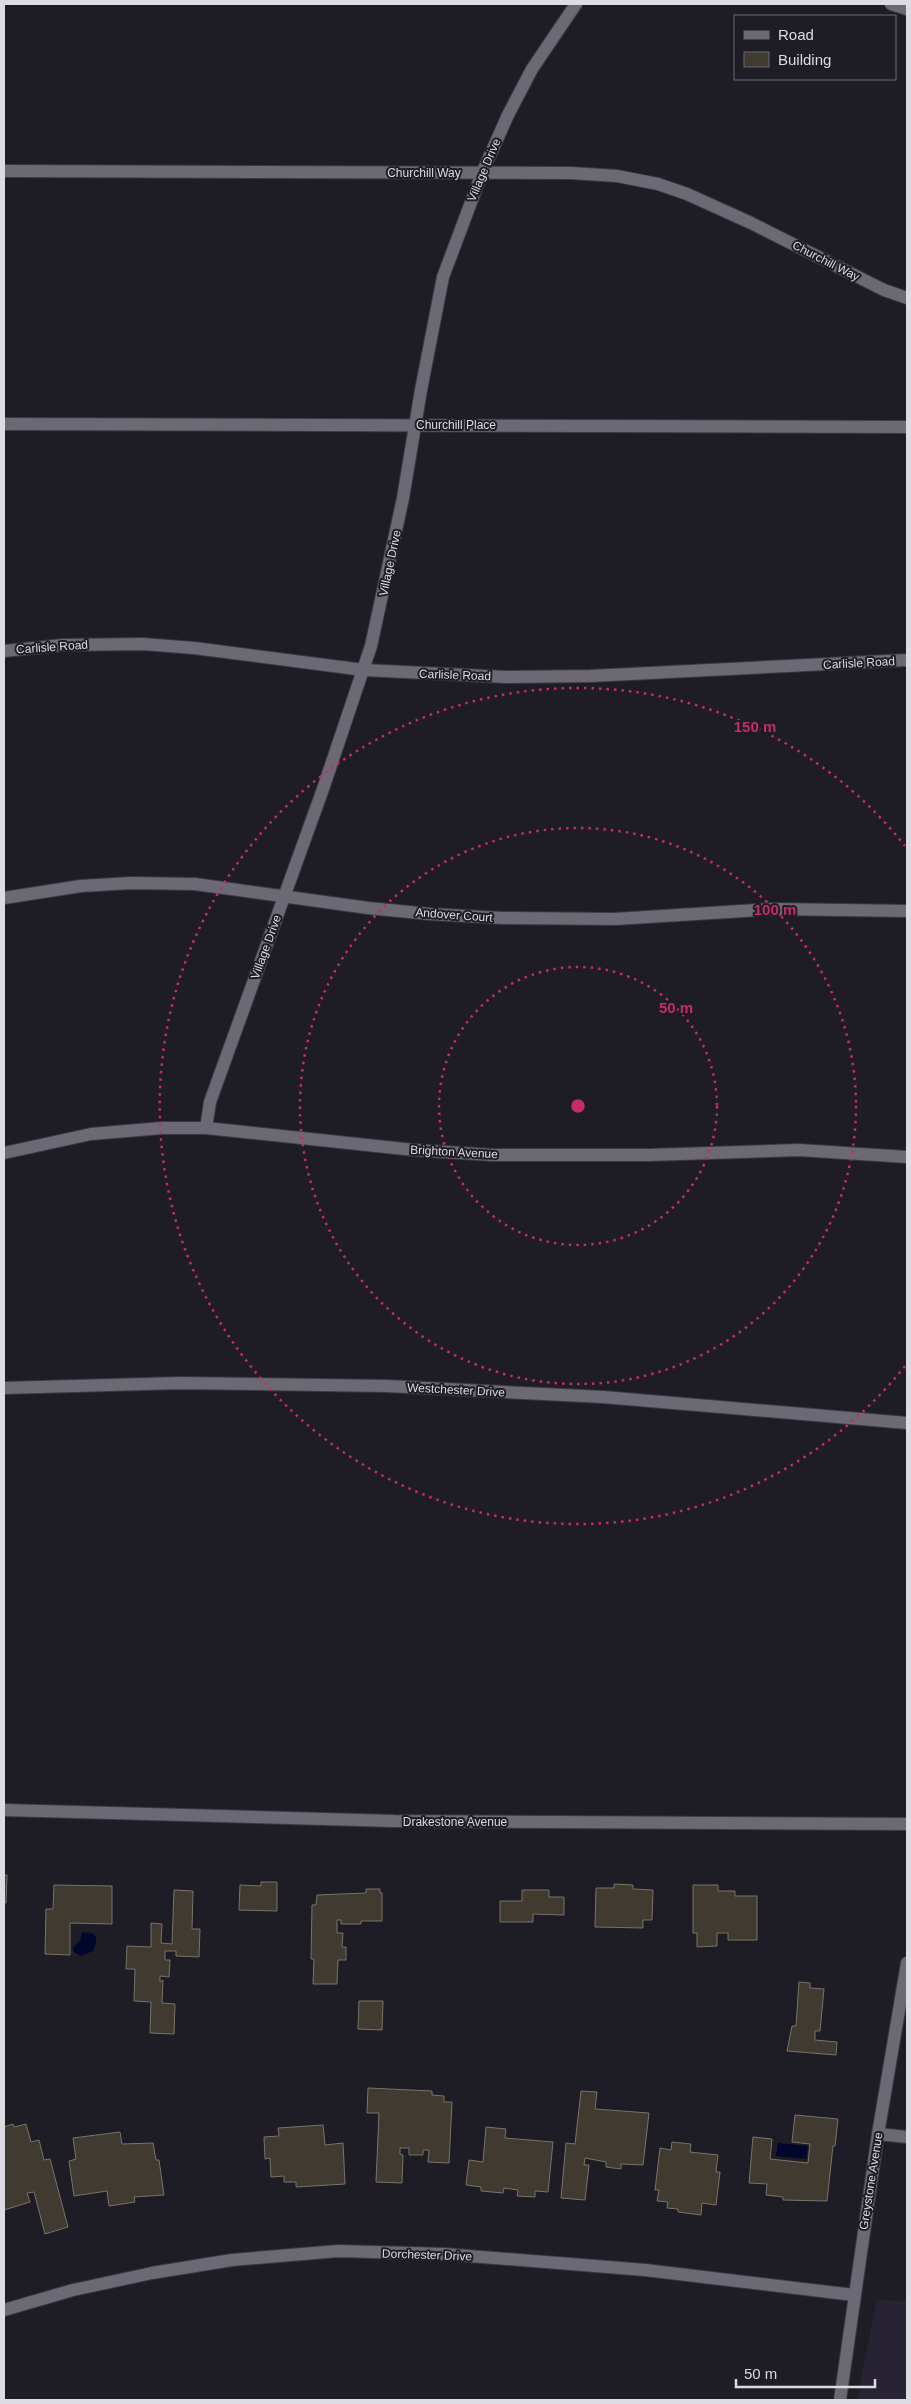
<svg xmlns="http://www.w3.org/2000/svg" width="911" height="2404" font-family="Helvetica,sans-serif">
  <rect width="100%" height="100%" fill="#1e1c25"/>
  <path fill="#282333" d="M877 2300 907 2301V2400H857Z"/>
  <g fill="#00062c">
    <path d="M82 1932 94 1934C98 1940 96 1944 93 1951L81 1956 74 1952 73 1947 80 1941Z"/>
    <path d="M778 2143 808 2146 806 2159 776 2156Z"/>
  </g>
  <g fill="#413a31" stroke="#7b7369">
    <path d="M4 1875H7L6 1903H4Z"/>
    <path d="M261 1882H277V1911L239 1910 240 1885 261 1886Z"/>
    <path d="M614 1884 633 1885V1889L653 1890 652 1920H643V1928L595 1927 596 1888H614Z"/>
    <path d="M54 1885 112 1886V1924L70 1923V1955L45 1954 46 1909H53Z"/>
    <path d="M693 1885H718V1891H735V1896H757V1940H728V1933H717V1946L697 1947V1933H693Z"/>
    <path d="M366 1889H380V1893H382V1921H361V1924H341V1920H337V1933H343L342 1947H346V1960H338L337 1984H313L314 1959H311L312 1905H316L317 1895 366 1893Z"/>
    <path d="M174 1890 193 1891 192 1929H200L199 1957 176 1956V1951H165V1960H170L169 1977 160 1976V1982L163 1980 162 2003 175 2004 174 2034 150 2033 151 2002 134 2001 135 1969H126L127 1946 151 1947V1923L162 1924 161 1943 172 1944Z"/>
    <path d="M522 1890H549V1897H564V1915L533 1914V1922H500V1901H522Z"/>
    <path d="M799 1982 810 1983V1988L824 1989 820 2031H815V2040L837 2042 836 2055 787 2051 792 2026H796Z"/>
    <path d="M359 2001H383L382 2030 358 2029Z"/>
    <path d="M368 2088 432 2091V2095L444 2096V2102H452L449 2163 428 2162 429 2150H423V2155H409V2148H400V2154L403 2155 402 2183 376 2182 379 2113H367Z"/>
    <path d="M581 2091 597 2092 595 2109 649 2113 643 2165 621 2164V2169L606 2167V2162L585 2158 584 2165H589L585 2200 561 2198 566 2143 575 2144Z"/>
    <path d="M795 2115 838 2119 835 2146H833L827 2201 783 2200V2197L766 2195 767 2184 749 2183 753 2137 772 2139 770 2159 808 2163 810 2144 792 2142Z"/>
    <path d="M13 2124 14 2127 26 2124 31 2142 39 2140 44 2160 50 2159 68 2227 45 2234 34 2192 27 2193 30 2202 4 2210V2127Z"/>
    <path d="M323 2125 325 2145 343 2143 345 2184 296 2187V2182H284V2176L271 2177 270 2158 265 2159 264 2137 279 2136 278 2128Z"/>
    <path d="M486 2127 506 2129 505 2138 553 2142 548 2192 535 2191V2197L517 2196 518 2190 504 2188 503 2193 481 2191V2187L466 2185 469 2160 483 2162Z"/>
    <path d="M120 2132 122 2144 153 2143 156 2160H159L164 2195 134 2197 135 2202 109 2206 107 2191 74 2196 69 2161 76 2159 73 2138Z"/>
    <path d="M672 2142 691 2144 690 2152 718 2155 716 2172H720L716 2205 702 2203 701 2215 678 2212V2209L667 2208 668 2202 657 2201 659 2190H655L660 2148 671 2150Z"/>
  </g>
  <g fill="none" stroke-linecap="round" stroke-linejoin="round">
    <defs>
      <g id="minor">
        <path d="M891 4 907 9"/>
        <path d="M4 171 571 173 617 176 658 184 687 194 751 223 884 290 907 298"/>
        <path d="M4 424 907 427"/>
        <path d="M4 651 63 645 143 644 194 648 364 670 506 677 590 676 907 660"/>
        <path d="M4 898 81 886 131 883 195 884 368 908 430 914 502 918 615 919 774 909 907 911"/>
        <path d="M206 1128 210 1102 323 789 371 646 403 498 421 390 443 277 482 173 508 115 532 69 576 4"/>
        <path d="M4 1153 91 1134 162 1128H206L414 1150 493 1155H649L799 1150 907 1157"/>
        <path d="M4 1388 180 1383 387 1386 603 1397 907 1423"/>
        <path d="M4 1810 394 1821 907 1824"/>
        <path d="M878 2134 907 2137"/>
        <path d="M4 2310 73 2290 152 2273 232 2260 338 2251 444 2254 645 2270 854 2295"/>
        <path d="M840 2400 878 2134 907 1963"/>
      </g>
    </defs>
    <use href="#minor" stroke="#3b3941" stroke-width="14"/>
    <use href="#minor" stroke="#6c6974" stroke-width="12"/>
  </g>
  <g fill="none" stroke="#c52c68" stroke-width="2.5" stroke-dasharray="2.5 5">
    <circle cx="578" cy="1106" r="139"/>
    <circle cx="578" cy="1106" r="278"/>
    <path d="M905 1366A418 418 0 1 1 905 846"/>
  </g>
  <g text-anchor="middle" dominant-baseline="central" stroke-width="4" stroke-linejoin="round" paint-order="stroke">
    <g font-size="12" fill="#dddbe2" stroke="#1e1c25">
      <text transform="translate(484 170) rotate(-67)">Village Drive</text>
      <text x="424" y="173">Churchill Way</text>
      <text transform="translate(826 261) rotate(27)">Churchill Way</text>
      <text x="456" y="425">Churchill Place</text>
      <text transform="translate(390 563) rotate(-78)">Village Drive</text>
      <text transform="translate(52 647) rotate(-4)">Carlisle Road</text>
      <text transform="translate(859 663) rotate(-3)">Carlisle Road</text>
      <text transform="translate(455 675) rotate(2)">Carlisle Road</text>
      <text transform="translate(454 915) rotate(4)">Andover Court</text>
      <text transform="translate(266 947) rotate(-70)">Village Drive</text>
      <text transform="translate(454 1152) rotate(3)">Brighton Avenue</text>
      <text transform="translate(456 1390) rotate(3)">Westchester Drive</text>
      <text x="455" y="1822">Drakestone Avenue</text>
      <text transform="translate(871 2181) rotate(-81)">Greystone Avenue</text>
      <text transform="translate(427 2255) rotate(2)">Dorchester Drive</text>
    </g>
  </g>
  <circle cx="578" cy="1106" r="8" fill="#c52c68" stroke="#1e1c25" stroke-width="2.5"/>
  <g font-size="15" text-anchor="middle" font-weight="bold" fill="#c52c68" stroke="#1e1c25" stroke-width="4" stroke-linejoin="round" paint-order="stroke">
    <text x="755" y="732">150 m</text>
    <text x="775" y="915">100 m</text>
    <text x="676" y="1013">50 m</text>
  </g>
  <rect width="911" height="2404" fill="none" stroke="#dddbe2" stroke-width="10"/>
  <rect x="734" y="15" width="162" height="65" fill="#1e1c25" stroke="#6a6871"/>
  <rect x="744" y="31" width="25" height="8" fill="#6c6974" stroke="#6a6871"/>
  <text x="778" y="40" font-size="15" fill="#dddbe2">Road</text>
  <rect x="744" y="52" width="25" height="15" fill="#413a31" stroke="#6a6871"/>
  <text x="778" y="65" font-size="15" fill="#dddbe2">Building</text>
  <path d="M736 2379v8h139v-8" fill="none" stroke="#dddbe2" stroke-width="2.5"/>
  <text x="744" y="2379" font-size="15" fill="#dddbe2" stroke="#1e1c25" stroke-width="4" paint-order="stroke">50 m</text>
</svg>
